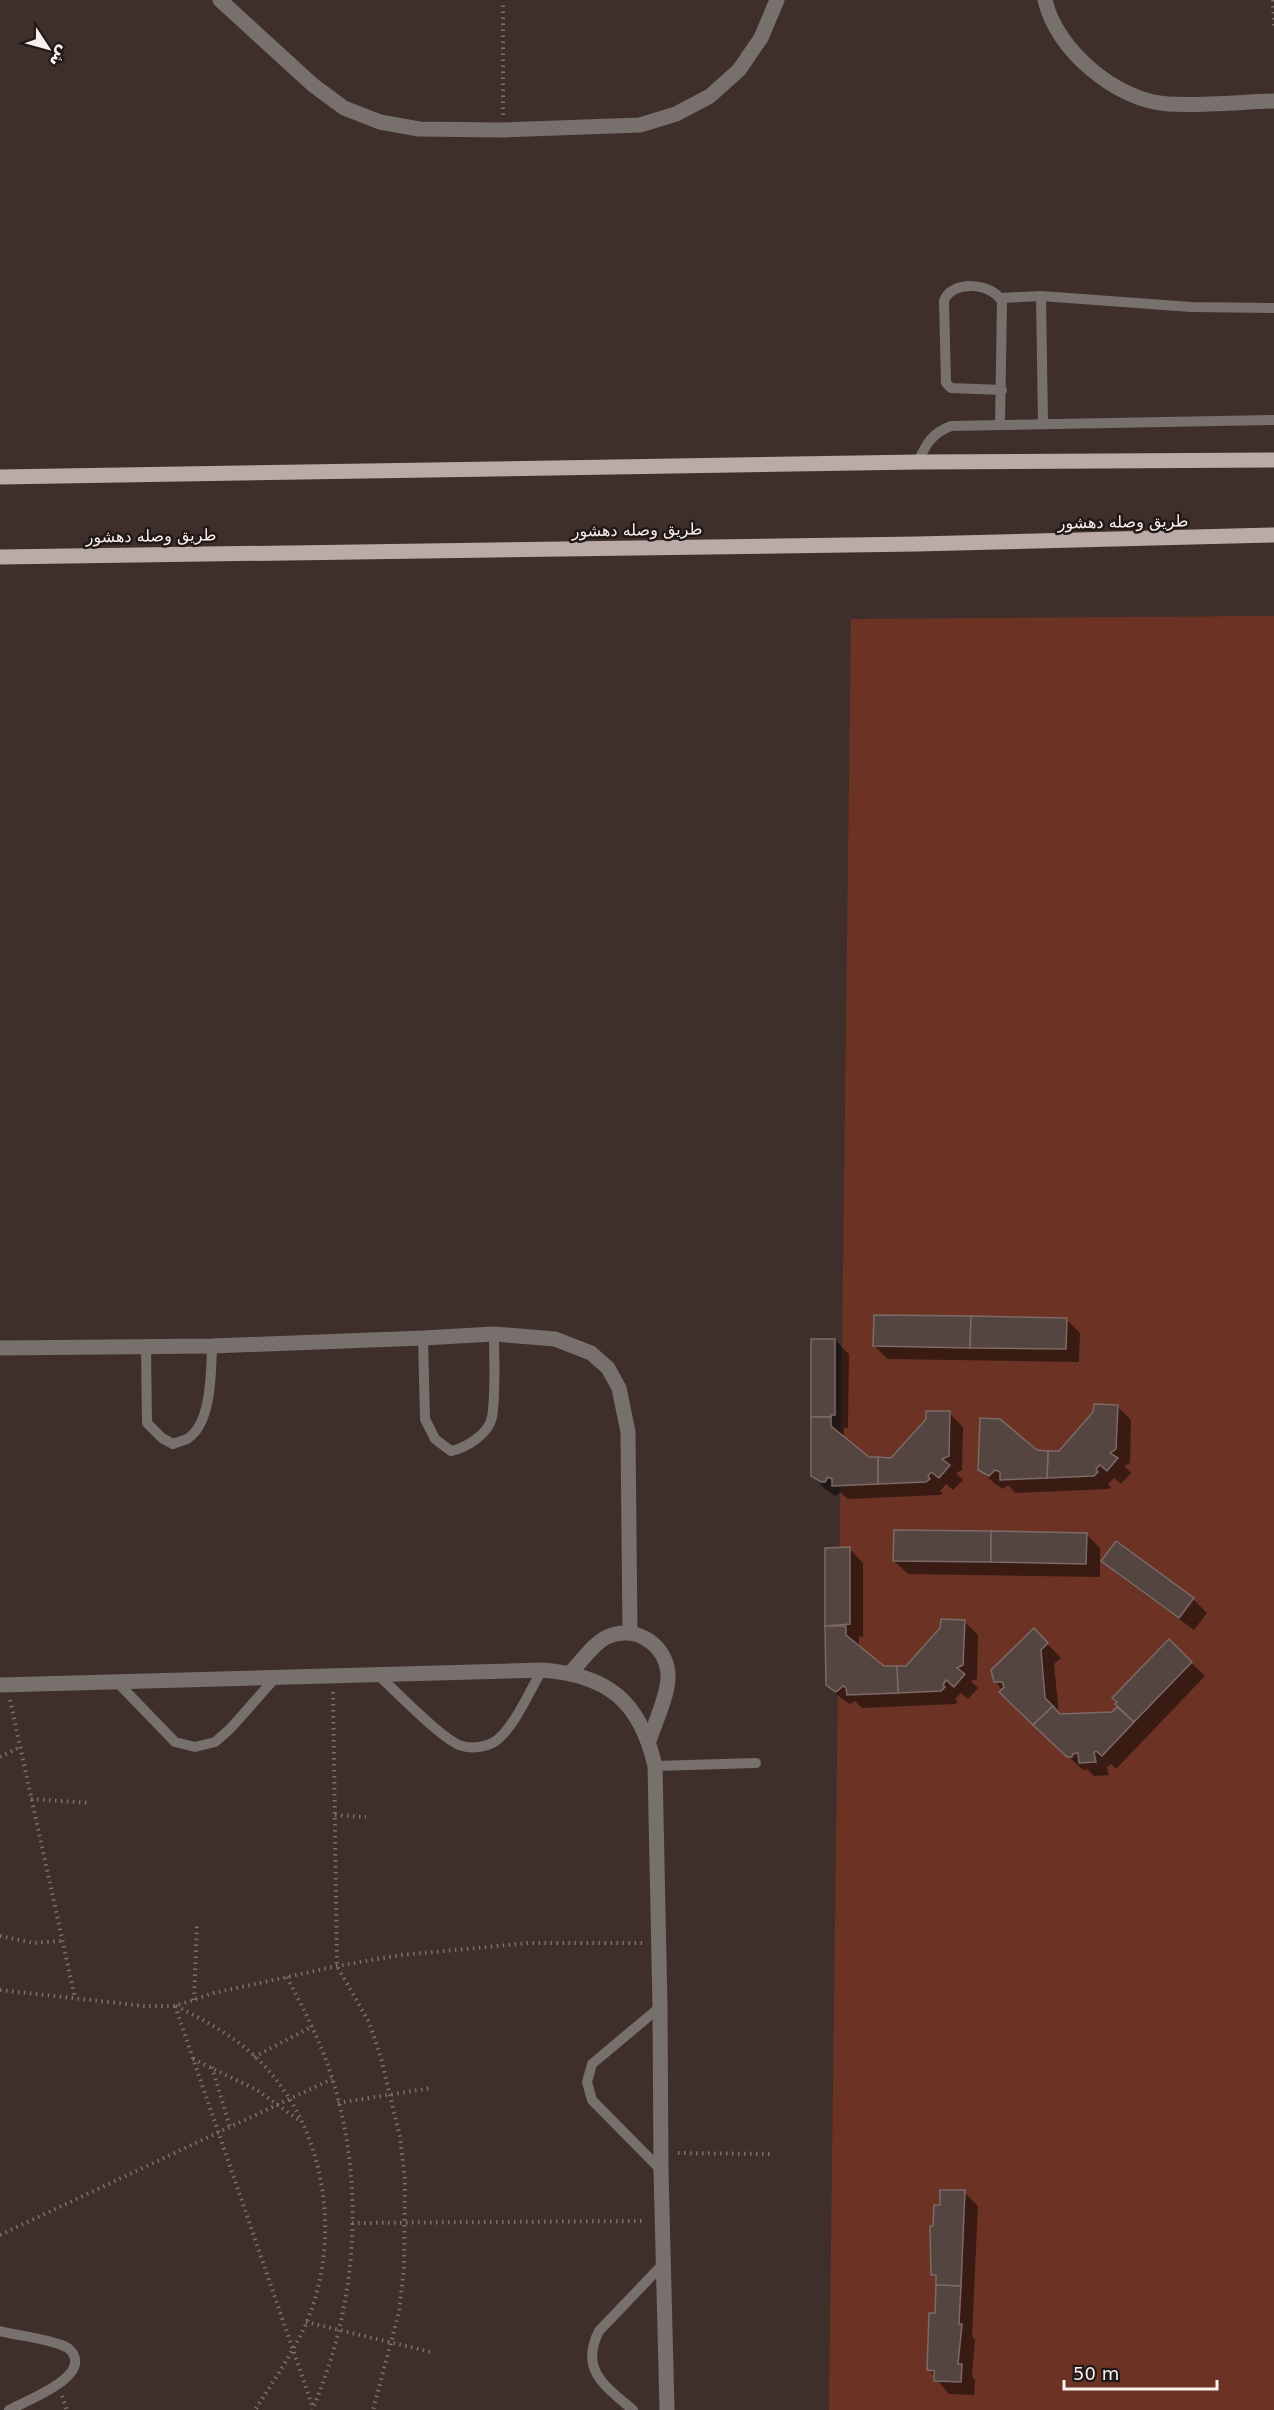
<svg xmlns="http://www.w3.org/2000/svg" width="1274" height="2410" font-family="'DejaVu Sans','Noto Naskh Arabic',sans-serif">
  <rect width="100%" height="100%" fill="#3e2f2b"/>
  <path fill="#6c3325" d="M1274 616V2410H829L851 619Z"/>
  <g fill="#0007">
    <path d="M1066 1319 1080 1333 1079 1362 888 1359 874 1346Z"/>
    <path d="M835 1340 849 1354 848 1428H844V1439L868 1458 891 1459 949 1413 963 1427 962 1470 956 1473 963 1480 953 1490 946 1484 940 1491 943 1493 940 1495 848 1499 840 1492 836 1496 826 1490 812 1476Z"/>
    <path d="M1117 1406 1131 1420 1130 1463 1124 1466 1131 1473 1121 1484 1114 1478 1108 1484 1111 1487 1109 1489 1015 1493 1008 1485 1003 1489 994 1483 980 1469 1036 1452H1059Z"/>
    <path d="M1086 1534 1100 1548V1577L908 1574 894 1561Z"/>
    <path d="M1116 1543 1193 1599 1207 1613 1194 1630 1117 1574 1103 1560Z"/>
    <path d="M827 1549H850L863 1563V1637L859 1636V1648L883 1668H906L964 1621 978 1635 977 1679 971 1681 978 1688 968 1699 961 1693 955 1699 958 1702 955 1704 862 1708 855 1701 850 1704 842 1699 827 1685Z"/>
    <path d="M1034 1630 1061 1658 1054 1664 1059 1714 1061 1716 1113 1714 1169 1641 1205 1676 1116 1769 1111 1764 1107 1767 1109 1775 1094 1776 1086 1768V1770H1083L1015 1706 995 1681Z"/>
    <path d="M964 2192 978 2206 972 2336 975 2340 972 2376 975 2380 974 2395 949 2394 928 2369 936 2315 938 2279 933 2274 931 2227 935 2228 941 2206Z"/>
  </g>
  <g fill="#554541" stroke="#7c6a66" stroke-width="1.5">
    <path d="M874 1315 971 1316 970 1348 873 1346Z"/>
    <path d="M971 1316 1067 1318 1066 1349 970 1348Z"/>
    <path d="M811 1339H835V1415H831V1417H811Z"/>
    <path d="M1094 1404 1118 1405 1116 1449 1110 1453 1118 1458 1107 1471 1100 1465 1096 1469 1098 1472 1094 1476 1047 1478 1048 1451H1059L1093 1412Z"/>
    <path d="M926 1411H950L949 1456 942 1459 950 1465 939 1478 931 1472 928 1476 930 1479 926 1482 878 1484V1457L891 1458 926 1419Z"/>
    <path d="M811 1417H831V1426L869 1457H878V1484L832 1486V1479L828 1477 825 1482H821L811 1476Z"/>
    <path d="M980 1418 1000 1419 1037 1450 1048 1451 1047 1478 1000 1480V1472L995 1470 989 1476 978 1470Z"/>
    <path d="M894 1530 991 1531V1562L893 1561Z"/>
    <path d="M991 1531 1087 1533 1086 1564 991 1562Z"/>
    <path d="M1116 1541 1194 1598 1179 1618 1101 1561Z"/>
    <path d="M850 1547V1624L825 1626V1548Z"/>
    <path d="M941 1619 965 1620 963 1665 957 1668 965 1674 954 1687 946 1680 943 1685 945 1687 941 1691 898 1693 897 1666H906L940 1628Z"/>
    <path d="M825 1626H846V1635L884 1666H897L898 1693 847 1695 846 1688 843 1686 836 1692 826 1685Z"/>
    <path d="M1034 1628 1048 1643 1041 1650 1045 1698 1053 1706 1033 1725 999 1692 1004 1687 1002 1682H994L991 1670Z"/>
    <path d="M1169 1639 1192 1662 1134 1722 1115 1704 1117 1702 1112 1698Z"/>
    <path d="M1053 1706 1060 1714 1112 1712 1117 1707 1134 1722 1102 1756 1096 1751 1094 1753 1096 1762 1079 1763 1078 1753 1073 1754 1072 1757H1067L1033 1725Z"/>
    <path d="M940 2190H965L961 2286 936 2285V2275H931L930 2226H933L934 2205H940Z"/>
    <path d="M936 2285 961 2286 959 2324H962L958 2364H962L961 2382 934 2381V2371L927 2370 929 2313H935Z"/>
  </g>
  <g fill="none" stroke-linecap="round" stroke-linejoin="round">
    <g stroke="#7d706c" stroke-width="4" stroke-dasharray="1.5 4.5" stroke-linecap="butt">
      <path d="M1273 0 1274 27"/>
      <path d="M503 115V5"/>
      <path d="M333 1692 337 1966 369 2022 381 2058 400 2137 405 2180 404 2268 399 2312 373 2410"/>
      <path d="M10 1700 75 1998"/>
      <path d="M0 1757 20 1747"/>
      <path d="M31 1799 90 1803"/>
      <path d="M335 1815 366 1817"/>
      <path d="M0 1936 33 1943 61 1941"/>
      <path d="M287 1977C304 2010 321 2042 332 2078 366 2185 357 2308 312 2410"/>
      <path d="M0 1990 144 2006H175L214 1993 337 1966 401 1955 530 1943H643"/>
      <path d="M194 2000 197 1924"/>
      <path d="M175 2006 313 2408"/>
      <path d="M176 2006C198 2017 219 2028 239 2043 323 2107 346 2229 306 2324 292 2354 273 2382 255 2410"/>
      <path d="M254 2057 313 2026"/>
      <path d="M193 2059 257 2090 300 2121"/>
      <path d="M212 2067 230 2127"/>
      <path d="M338 2103 431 2088"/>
      <path d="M678 2153 773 2154"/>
      <path d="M352 2223 645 2221"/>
      <path d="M0 2235 332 2079"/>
      <path d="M306 2322 431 2352"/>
      <path d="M62 2396 67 2410"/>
    </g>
    <g stroke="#77706d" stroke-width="10">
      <path d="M1000 298 1041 296"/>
      <path d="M1000 424 1002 302C994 283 951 279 944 301L946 383 951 388 1002 390"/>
      <path d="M1043 424 1041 296 1191 307 1274 308"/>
      <path d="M918 462C926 444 932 433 951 426L1274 420"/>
      <path d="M423 1338 425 1419 435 1439 451 1451C466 1448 489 1434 492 1417 496 1395 494 1357 494 1334"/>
      <path d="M146 1346 147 1423 162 1438 173 1444C177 1442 183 1441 187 1439 212 1424 211 1371 212 1346"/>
      <path d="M378 1675C395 1690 443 1741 462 1746 473 1749 488 1747 497 1740 515 1726 530 1690 542 1670"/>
      <path d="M117 1682 175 1742 195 1747 215 1742 230 1729 276 1677"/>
      <path d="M655 1766 756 1763"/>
      <path d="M660 2007 592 2064 587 2082 592 2100 661 2170"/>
      <path d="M0 2331C20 2336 44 2338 64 2346 69 2348 74 2353 75 2359 79 2381 26 2401 9 2410"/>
      <path d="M633 2410C606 2387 579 2370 599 2331L665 2262"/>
    </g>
    <g stroke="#77706d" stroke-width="15">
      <path d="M220 0 313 85 344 108 380 122 419 129 502 130 640 125 676 114 710 96 739 70 761 38 777 0"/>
      <path d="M1045 0C1056 50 1117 101 1168 104 1203 106 1239 102 1274 101"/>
      <path d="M0 1348 212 1346 423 1338 494 1334 555 1339 591 1353 608 1368 619 1388 628 1432 630 1633"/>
      <path d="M571 1672C581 1662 594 1643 607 1637 636 1623 670 1647 668 1679 667 1697 655 1723 649 1741"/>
      <path d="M0 1685 542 1670C608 1675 640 1701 655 1766L660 2007 661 2170 667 2410"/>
    </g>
    <g stroke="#bbaba7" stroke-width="15">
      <path d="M0 477 918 462 1274 460"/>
      <path d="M0 557 917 544 1274 535"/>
    </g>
  </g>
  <g text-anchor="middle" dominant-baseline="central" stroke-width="5" stroke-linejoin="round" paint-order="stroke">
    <g font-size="16" fill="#f9efec" stroke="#201917">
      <text transform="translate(1123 522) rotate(-1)">طريق وصله دهشور</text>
      <text transform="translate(637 530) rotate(-1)">طريق وصله دهشور</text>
      <text transform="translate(151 536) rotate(-1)">طريق وصله دهشور</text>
    </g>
  </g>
  <g transform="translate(48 48) rotate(126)" stroke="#201917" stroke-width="4.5" paint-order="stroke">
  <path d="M0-4.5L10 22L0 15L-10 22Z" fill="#f9efec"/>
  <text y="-9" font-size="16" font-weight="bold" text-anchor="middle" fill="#f9efec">ش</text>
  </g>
  <path d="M1064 2380v9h153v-9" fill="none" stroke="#f9efec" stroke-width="3"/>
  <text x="1073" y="2380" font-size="18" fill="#f9efec" stroke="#201917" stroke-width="4.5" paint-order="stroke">50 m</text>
</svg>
